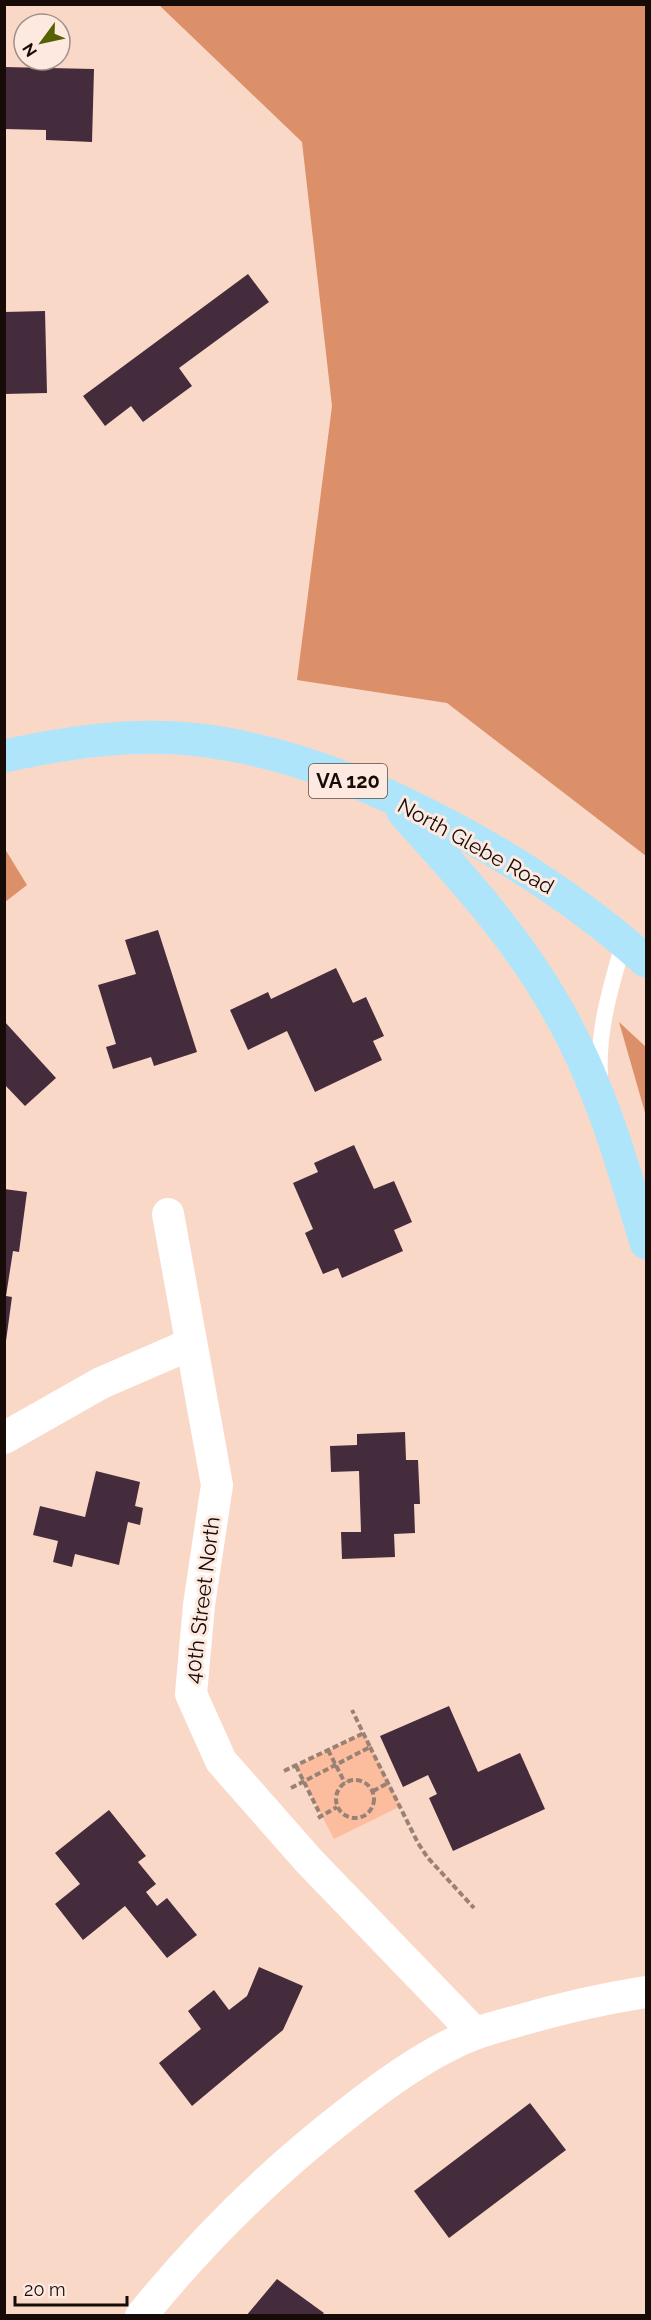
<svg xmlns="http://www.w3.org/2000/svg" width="651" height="2320" font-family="Raleway,sans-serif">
  <rect width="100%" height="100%" fill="#fad8c8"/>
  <path fill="#fcbd9f" d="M364 1733 401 1806 334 1839 296 1766Z"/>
  <g fill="#dc906a">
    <path d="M159 5H646V856L447 703 297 680 332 406 302 142Z"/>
    <path d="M5 849 27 885 5 902H4Z"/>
    <path d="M619 1022 646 1047V1116Z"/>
  </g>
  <g fill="#452c3c">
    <path d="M4 67 94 69 92 142 46 140V130L4 129Z"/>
    <path d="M248 274 269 302 179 368 192 386 143 422 131 406 105 426 83 396Z"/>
    <path d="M45 311 47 393 4 394V312Z"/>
    <path d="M158 930 197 1052 154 1066 151 1057 113 1069 106 1047 116 1044 98 985 136 974 125 940Z"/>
    <path d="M336 968 353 1003 366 997 384 1036 373 1041 382 1060 315 1092 287 1031 248 1050 230 1010 268 992 271 999Z"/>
    <path d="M4 1021 56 1078 25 1106 4 1084Z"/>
    <path d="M354 1145 374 1189 394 1181 412 1222 394 1230 403 1251 342 1278 338 1268 323 1274 305 1233 313 1229 293 1183 318 1172 314 1163Z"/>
    <path d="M4 1189 27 1192 19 1252 13 1251 6 1296 12 1297 6 1341Z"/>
    <path d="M405 1432 406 1460H418L420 1504H414L415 1533 394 1534 395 1557 342 1559 341 1532H361L359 1471 331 1472 330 1446 357 1445V1434Z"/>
    <path d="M96 1471 140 1482 135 1506 143 1508 140 1525 128 1522 119 1565 75 1554 72 1567 53 1562 58 1541 33 1535 40 1506 85 1517Z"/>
    <path d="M449 1706 478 1772 520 1753 545 1809 453 1851 429 1798 437 1794 428 1775 403 1787 380 1736Z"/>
    <path d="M109 1810 146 1856 138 1862 156 1884 146 1892 157 1906 167 1898 197 1935 167 1958 125 1906 83 1940 55 1904 80 1884 55 1853Z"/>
    <path d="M259 1967 303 1986 283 2030 192 2106 159 2063 201 2029 188 2011 214 1990 229 2010 247 1996Z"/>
    <path d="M530 2103 566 2150 449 2238 414 2191Z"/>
    <path d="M277 2279 324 2313 321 2316H246Z"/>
  </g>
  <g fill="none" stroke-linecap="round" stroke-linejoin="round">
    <g stroke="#998175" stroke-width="4" stroke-dasharray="6 3" stroke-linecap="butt">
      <path d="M370 1747 418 1843 428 1858 474 1908"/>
      <path d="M328 1750 345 1783"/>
      <path d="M296 1766 321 1816"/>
      <path d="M284 1771 364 1733"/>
      <circle cx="355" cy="1799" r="19"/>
      <path d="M291 1788 370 1747 352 1710"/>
      <path d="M373 1791 388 1783"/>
      <path d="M318 1818 337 1807"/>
    </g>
    <path stroke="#fff" stroke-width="16" d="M600 1078C597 1030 611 986 624 941"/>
    <g stroke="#fff" stroke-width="32">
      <path d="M168 1214 217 1485 199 1605 191 1694 221 1761 309 1861 475 2033"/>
      <path d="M4 1438 101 1383 191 1344"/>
      <path d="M141 2316C204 2238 269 2174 348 2113 382 2086 419 2059 458 2041 476 2032 495 2027 514 2022 558 2009 601 1999 646 1992"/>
    </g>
    <g stroke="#afe5fb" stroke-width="33">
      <path d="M4 756C66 743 127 733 190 739 344 754 532 859 646 961"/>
      <path d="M403 812C459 874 516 936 557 1009 599 1082 622 1162 646 1243"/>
    </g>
  </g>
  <g text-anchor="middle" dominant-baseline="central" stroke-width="6" stroke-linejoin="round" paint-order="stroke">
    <rect fill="#fde9df" stroke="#5b4e47" stroke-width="1.5" x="309" y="764" width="78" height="34" rx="4.5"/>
    <g font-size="20" font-weight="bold" fill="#160b06">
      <text x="348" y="781">VA 120</text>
    </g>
    <g font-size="21" fill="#160b06" stroke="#fde9df">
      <text transform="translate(476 846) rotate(29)">North Glebe Road</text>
      <text transform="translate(202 1600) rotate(-83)">40th Street North</text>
    </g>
  </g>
  <rect width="651" height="2320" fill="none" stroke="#160b06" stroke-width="12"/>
  <g transform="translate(42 42) rotate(237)"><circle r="28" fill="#fde9df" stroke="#a19088" stroke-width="1.5"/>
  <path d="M0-4.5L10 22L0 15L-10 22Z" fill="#566201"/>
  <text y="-9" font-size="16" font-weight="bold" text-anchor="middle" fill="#160b06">N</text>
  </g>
  <path d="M15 2296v9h112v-9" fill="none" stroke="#160b06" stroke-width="3"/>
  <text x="24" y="2296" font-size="18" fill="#160b06" stroke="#fde9df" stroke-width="4.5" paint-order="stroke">20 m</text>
</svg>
